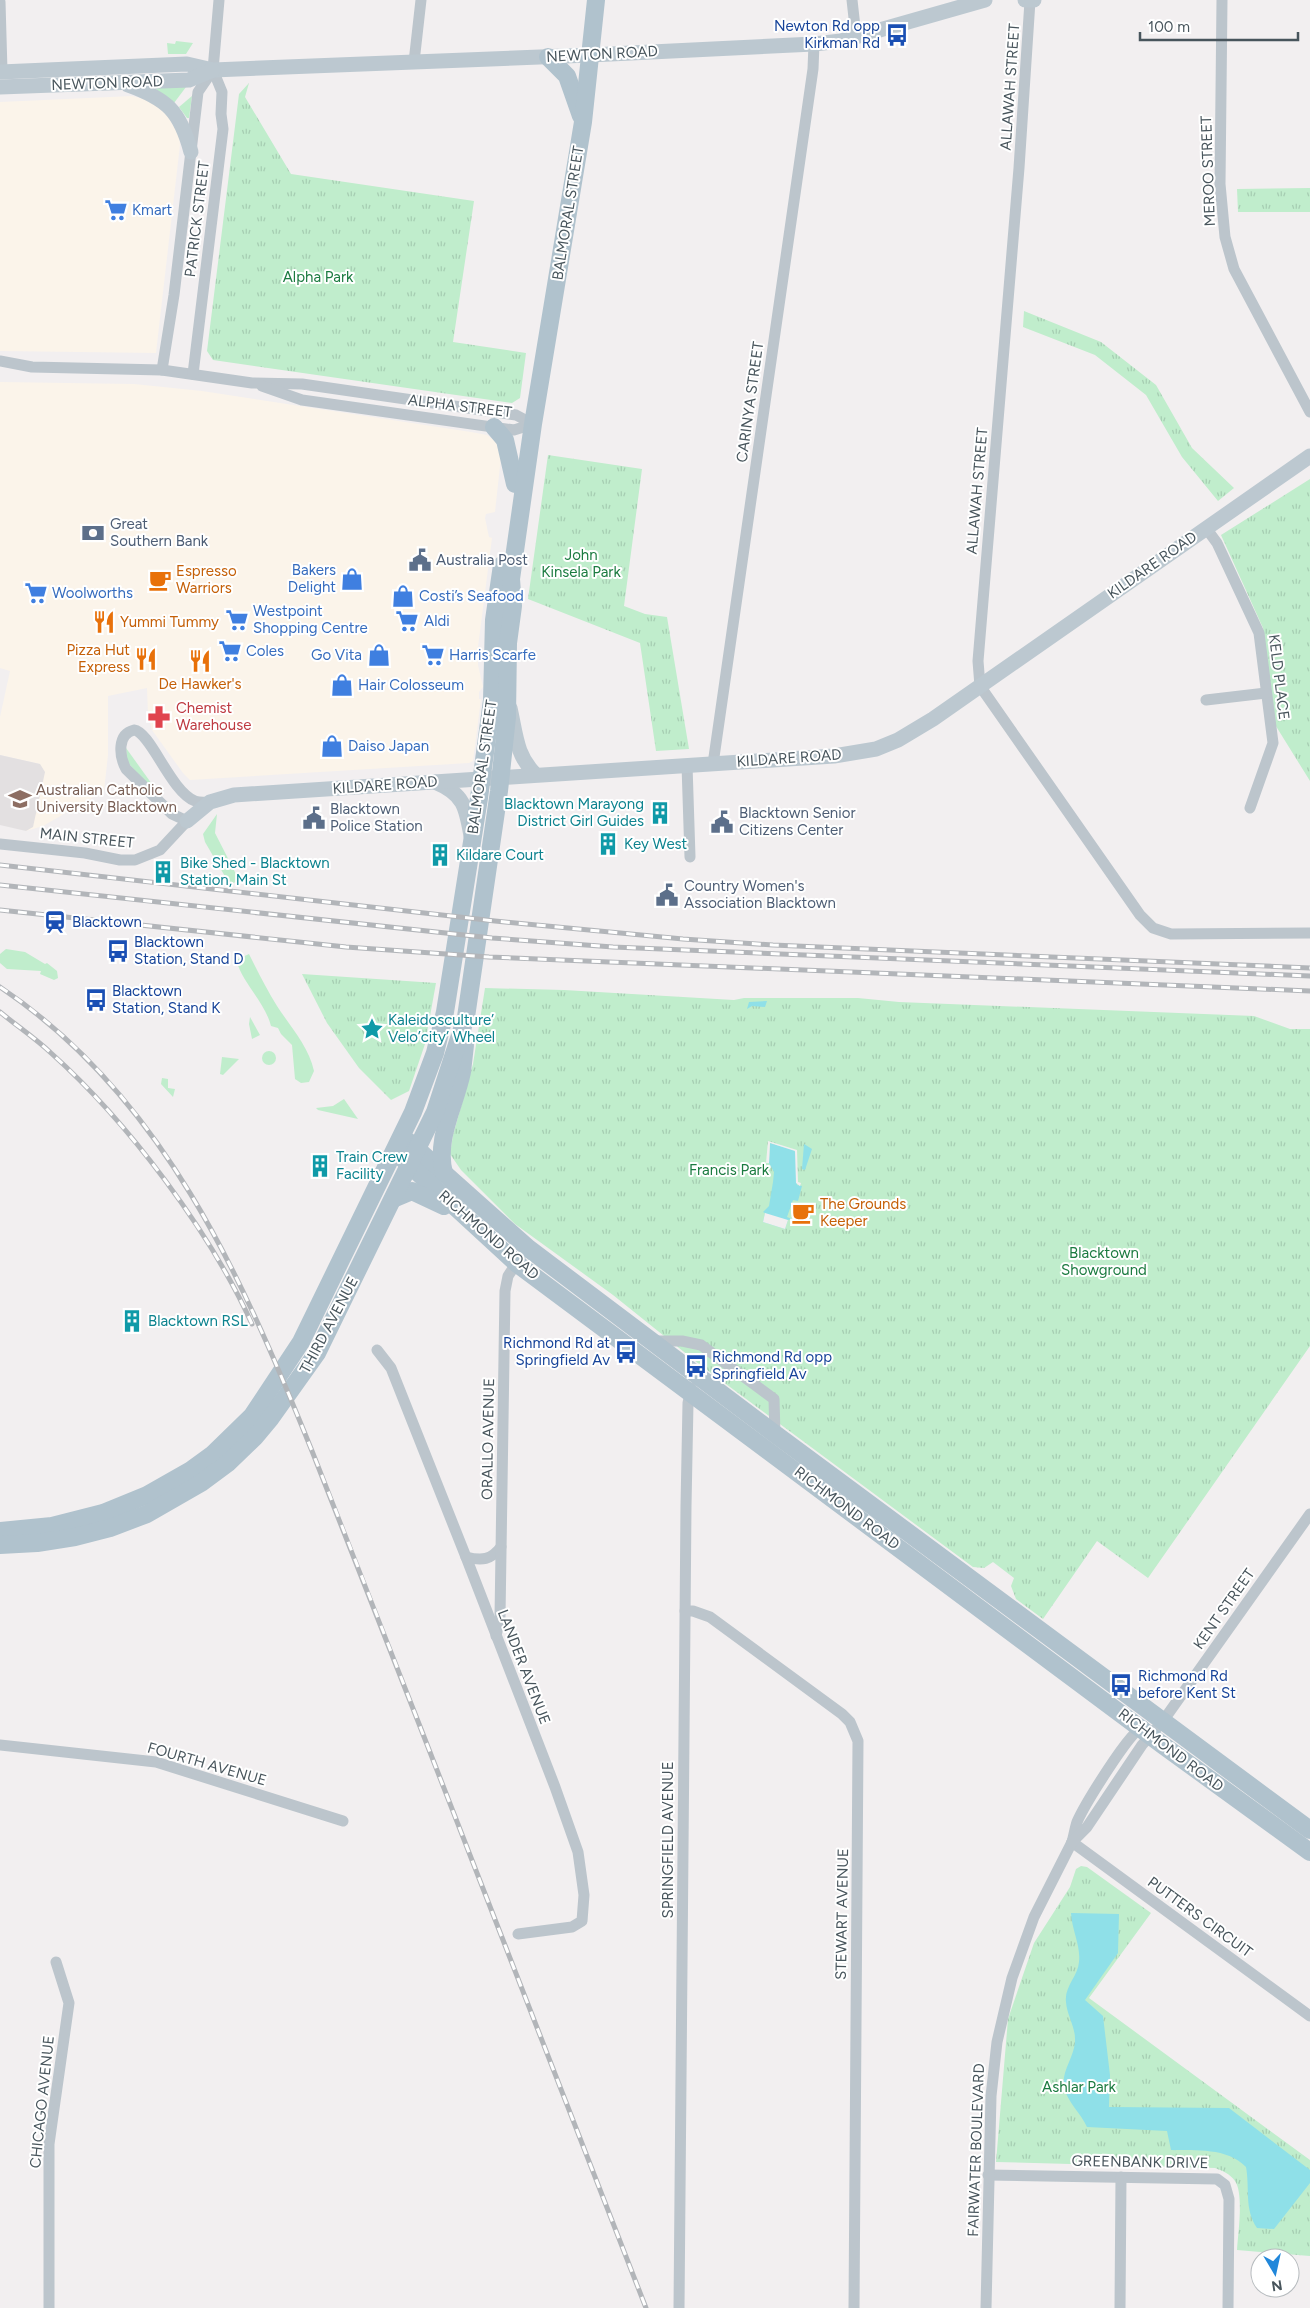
<svg xmlns="http://www.w3.org/2000/svg" width="1310" height="2308" font-family="Figtree,sans-serif">
  <defs>
    <pattern id="park-tufts" width="24" height="20" patternUnits="userSpaceOnUse" patternTransform="scale(1.25)"><rect width="24" height="20" fill="#c0edcc"/><path d="M3 7l-1-3M5 7V3M7 7l1-3M15 17l-1-3M17 17v-4M19 17l1-3" fill="none" stroke="#a6cdb2"/></pattern>
  </defs>
  <rect width="100%" height="100%" fill="#f2eff0"/>
  <g fill="#fbf4ea">
    <path d="M132 96 147 100 166 112 179 135 180 145 156 353 0 351V102Z"/>
    <path d="M0 382 134 384 202 391 471 432 487 435 496 442 501 457 495 512 486 514 485 518 489 537 492 538 478 647V665L483 687 479 692V699H481L473 761 469 763 190 780 183 773 152 730 148 715 147 688 108 696V755L104 791 43 826 26 831 40 764 0 755V717L10 671 0 668Z"/>
  </g>
  <path fill="#e3e0e1" d="M0 755 40 764 45 772 33 827 26 831 0 825Z"/>
  <g fill="#c0edcc">
    <path d="M176 41 193 43 186 54H168L167 43 175 44Z"/>
    <path d="M153 87H186L174 103Z"/>
    <path d="M192 96 189 118H187L179 107Z"/>
    <path d="M126 748 167 805 127 762Z"/>
    <path d="M217 814 215 833 239 880 230 885 205 842 203 834Z"/>
    <path d="M6 949 25 952 45 964 47 963 57 971 58 978 54 980 40 974 41 971 7 969 0 963V954Z"/>
    <path d="M249 954C258 972 267 990 277 1006 290 1026 309 1047 314 1071L309 1082 301 1083 295 1079 292 1045 281 1034 278 1028 271 1026C265 1002 243 984 236 960Z"/>
    <path d="M250 1017 260 1035 252 1039 249 1024Z"/>
    <circle cx="269" cy="1058" r="7"/>
    <path d="M222 1057 239 1059 223 1075 220 1074Z"/>
    <path d="M162 1078 168 1079V1088L175 1089 173 1097 161 1084Z"/>
    <path d="M344 1099 358 1119 318 1110 316 1108 333 1106Z"/>
  </g>
  <g fill="url(#park-tufts)">
    <path d="M249 83 245 97 291 174 474 201 453 342 526 353 520 398 512 403 213 360 207 351 239 94Z"/>
    <path d="M1310 188V212H1238L1237 189Z"/>
    <path d="M1024 311 1101 342 1156 385 1192 448 1234 488 1218 501 1182 457 1146 395 1095 355 1023 327Z"/>
    <path d="M548 455 642 469 624 606 645 614 667 617 689 749 656 751 640 643 528 599Z"/>
    <path d="M1310 479V781L1274 723 1263 628 1221 535Z"/>
    <path d="M302 974 436 983 425 1044 409 1091 391 1100 359 1068 327 1023Z"/>
    <path d="M485 988 564 990 734 1000 744 998H858L899 1002 1254 1016 1290 1029H1310V1346L1148 1578 1097 1541 1043 1619 1016 1599 1011 1586 1014 1578 993 1562 984 1568 973 1567 699 1364 613 1295 515 1224 461 1170 450 1154 453 1135 473 1064Z"/>
    <path d="M1081 1866 1087 1867 1151 1913 1089 1998 1310 2160V2256L1237 2250C1238 2233 1244 2194 1235 2181 1230 2174 1223 2171 1215 2168L996 2162 1008 2019 1034 1943 1070 1887 1076 1869Z"/>
  </g>
  <g fill="#8fe0e8">
    <path d="M767 1001 765 1007 752 1006 747 1009 749 1002Z"/>
    <path d="M770 1143 794 1150 796 1154 797 1185 802 1186 798 1201 793 1200 787 1217 792 1219 788 1220 785 1229 763 1222 765 1213 763 1212 769 1206 773 1182 774 1172 769 1163Z"/>
    <path d="M804 1144 812 1149 805 1170 802 1169Z"/>
    <path d="M1071 1913 1119 1914 1118 1953 1085 2000 1103 2016 1110 2075 1109 2107 1229 2108 1310 2170V2183L1274 2229 1257 2228C1244 2209 1250 2189 1246 2167 1226 2147 1197 2151 1171 2150L1167 2131 1087 2127C1081 2113 1067 2102 1064 2087 1061 2072 1074 2057 1075 2042 1076 2027 1067 2016 1066 2002 1064 1987 1078 1976 1079 1962 1081 1946 1072 1931 1071 1913Z"/>
  </g>
  <g fill="#f2eff0">
    <path d="M768 1141 797 1150 798 1182 801 1183 800 1186 796 1183 795 1151 770 1143 769 1163H766Z"/>
    <path d="M765 1213 788 1220 785 1229 763 1222Z"/>
  </g>
  <g fill="none" stroke-linecap="round" stroke-linejoin="round">
    <g stroke="#bcc5cc" stroke-width="11">
      <path d="M852 0 856 36"/>
      <path d="M1222 0 1220 184 1225 237 1234 269 1310 412"/>
      <path d="M1030 1 1019 168 978 661 980 686 1140 915 1153 928 1171 934 1310 933"/>
      <path d="M0 2 2 71"/>
      <path d="M414 62 421 0"/>
      <path d="M0 361 32 367 162 370 252 383 302 384 516 415 533 424"/>
      <path d="M162 370 174 295 198 92 213 70"/>
      <path d="M193 374 223 129 221 114 222 92 213 70 219 0"/>
      <path d="M262 386 302 400 514 430 533 424"/>
      <path d="M1206 528 1217 543 1259 633 1273 743 1250 808"/>
      <path d="M1206 700 1266 693"/>
      <path d="M713 764 813 69 814 44"/>
      <path d="M687 765 690 857"/>
      <path d="M0 844 85 853 120 860H135L160 850 187 821 172 814 126 769C119 756 117 734 134 730 151 732 170 791 195 801 200 803 205 802 210 802"/>
      <path d="M652 1341H682L701 1345 774 1399 775 1434"/>
      <path d="M377 1350 391 1368 466 1557 555 1787 578 1852 584 1895 582 1921 572 1927 518 1934"/>
      <path d="M466 1557C482 1561 491 1560 501 1547"/>
      <path d="M685 1611H693L710 1617 842 1714 850 1722 858 1741 854 2308"/>
      <path d="M496 1636 500 1617 505 1291 508 1276 520 1258"/>
      <path d="M0 1745 156 1762 343 1821"/>
      <path d="M1072 1842 1310 2016"/>
      <path d="M1072 1842C1074 1835 1075 1828 1077 1822 1084 1806 1130 1730 1144 1726"/>
      <path d="M988 2175 1217 2179 1225 2185 1229 2199 1228 2308"/>
      <path d="M49 2308V2144L69 2003 56 1962"/>
      <path d="M679 2308 686 1506 688 1403 691 1388"/>
      <path d="M986 2308 991 2096 997 2042 1012 1978 1034 1917 1072 1842 1087 1827 1142 1745 1163 1721 1310 1514"/>
      <path d="M1120 2308 1121 2177"/>
    </g>
    <g stroke="#bcc8d0" stroke-width="15">
      <path d="M1025 0H1034"/>
      <path d="M0 72 187 64 213 70 590 55 814 44 841 41 985 0"/>
      <path d="M128 85C167 99 180 111 191 152"/>
      <path d="M0 87 189 80 213 70"/>
      <path d="M510 708C516 734 516 755 535 774"/>
      <path d="M435 782C464 794 466 807 471 836"/>
      <path d="M187 821 210 802 234 795 834 756 876 749 898 740 933 719 1310 456"/>
    </g>
    <g stroke="#b0c2cd" stroke-width="18">
      <path d="M548 57 567 76 581 116"/>
      <path d="M494 427 505 440 515 484"/>
      <path d="M409 1142 528 1248 775 1434 1310 1830"/>
      <path d="M402 1158 516 1263 1164 1746 1310 1852"/>
      <path d="M444 1173C435 1139 455 1106 462 1072 463 1063 464 1054 465 1045"/>
      <path d="M393 1199 412 1191 444 1206"/>
      <path d="M0 1531 52 1526 103 1513 147 1495 191 1470 213 1454 252 1416 301 1342 413 1112 435 1053 445 1012 479 798 492 700 494 620 502 565"/>
      <path d="M0 1545 37 1543 75 1537 110 1528 147 1514 201 1483 228 1463 255 1437 270 1419 317 1353 435 1112 466 1017 499 791 507 717 508 643 513 606 511 579 533 424 583 122 596 0"/>
    </g>
    <defs>
      <g id="rail">
        <path d="M0 865 495 921 683 939 773 945 1310 968"/>
        <path d="M0 885 492 938 613 947 1310 976"/>
        <path d="M0 910 346 947 489 957 1310 991"/>
        <path d="M0 987C163 1096 241 1275 312 1451 349 1543 385 1636 421 1729 496 1922 571 2115 646 2308"/>
        <path d="M0 1012C17 1026 35 1038 51 1053 127 1121 210 1231 252 1324"/>
      </g>
    </defs>
    <use href="#rail" stroke="#b2b5b9" stroke-width="5"/>
    <use href="#rail" stroke="#fff" stroke-width="3" stroke-dasharray="9" stroke-linecap="butt"/>
  </g>
  <defs>
    <symbol id="bus-bare" viewBox="-9 -9 18 18"><path d="M-5-6H5V4H4V6H2V4H-2V6H-4V4H-5ZM-3.5-4V0h7V-4ZM-3.5 1.2v1.5H-2V1.2ZM2 1.2v1.5H3.5V1.2Z" fill="#1a4fb4" stroke="#fff" stroke-width="2.5" paint-order="stroke"/></symbol>
    <symbol id="supermarket-bare" viewBox="-9 -9 18 18"><path d="M-6-5.5h2.5l.6 2H6L4.5 2H-2.5L-4.4-4H-6ZM-1.5 3.2a1.3 1.3 0 1 0 .1 0ZM3 3.2a1.3 1.3 0 1 0 .1 0Z" fill="#3f7fe0" stroke="#fff" stroke-width="2.5" paint-order="stroke"/></symbol>
    <symbol id="bank-bare" viewBox="-9 -9 18 18"><path d="M-6-4H6V4H-6ZM0-2.3a2.3 2.3 0 1 0 0 4.6a2.3 2.3 0 1 0 0-4.6Z" fill="#5c6f8a" stroke="#fff" stroke-width="2.5" paint-order="stroke"/></symbol>
    <symbol id="civic-bare" viewBox="-9 -9 18 18"><path d="M-.6-6.5H3V-4.5H.6V-3L4-1V1h2V6H-6V1h2V-1L-.6-3ZM-1.2 2.5V6h2.4V2.5Z" fill="#5c6f8a" stroke="#fff" stroke-width="2.5" paint-order="stroke"/></symbol>
    <symbol id="shop-bare" viewBox="-9 -9 18 18"><path d="M-5-2.5h2.3a2.7 3.5 0 0 1 5.4 0H5L5.5 6h-11ZM-1.5-2.5h3a1.5 2.3 0 0 0-3 0Z" fill="#3f7fe0" stroke="#fff" stroke-width="2.5" paint-order="stroke"/></symbol>
    <symbol id="cafe-bare" viewBox="-9 -9 18 18"><path d="M-5.5-4.5H6V0H3Q3 3.5 0 3.5H-2.5Q-5.5 3.5-5.5 0ZM3-3.2v2h1.7v-2ZM-6 4.5H4V6H-6Z" fill="#e8710a" stroke="#fff" stroke-width="2.5" paint-order="stroke"/></symbol>
    <symbol id="restaurant-bare" viewBox="-9 -9 18 18"><path d="M-5-6h1v4h1v-4h1v4h1v-4h1v5L-1.5 .5V6h-2V.5L-5-1ZM5-6V6H3V1.5H1.5Q1.5-4 5-6Z" fill="#e8710a" stroke="#fff" stroke-width="2.5" paint-order="stroke"/></symbol>
    <symbol id="pharmacy-bare" viewBox="-9 -9 18 18"><path d="M-2-6h4v4h4v4h-4v4h-4v-4h-4v-4h4Z" fill="#e0444e" stroke="#fff" stroke-width="2.5" paint-order="stroke"/></symbol>
    <symbol id="university-bare" viewBox="-9 -9 18 18"><path d="M0-5L7-2L0 1L-7-2ZM-4 1L0 2.5L4 1V4Q0 6-4 4Z" fill="#8d6e63" stroke="#fff" stroke-width="2.5" paint-order="stroke"/></symbol>
    <symbol id="building-bare" viewBox="-9 -9 18 18"><path d="M-4-6H4V6H1V3H-1V6H-4ZM-2.5-4.3h1.7v1.8h-1.7ZM.8-4.3h1.7v1.8H.8ZM-2.5-1h1.7V.8h-1.7ZM.8-1h1.7V.8H.8Z" fill="#0f9aa8" stroke="#fff" stroke-width="2.5" paint-order="stroke"/></symbol>
    <symbol id="station-bare" viewBox="-9 -9 18 18"><path d="M-3-6H3Q5-6 5-4V2Q5 4 3 4L4.5 6H3L1.5 4h-3L-3 6H-4.5L-3 4Q-5 4-5 2V-4Q-5-6-3-6ZM-3.5-4v3h7v-3ZM-3.5 1v1.5H-2V1ZM2 1v1.5H3.5V1Z" fill="#1a4fb4" stroke="#fff" stroke-width="2.5" paint-order="stroke"/></symbol>
    <symbol id="sight-bare" viewBox="-9 -9 18 18"><path d="M0-6L1.8-2.2L6-1.7L2.9 1.2L3.7 5.4L0 3.3L-3.7 5.4L-2.9 1.2L-6-1.7L-1.8-2.2Z" fill="#0f9aa8" stroke="#fff" stroke-width="2.5" paint-order="stroke"/></symbol>
  </defs>
  <g fill-rule="evenodd">
    <use href="#bus-bare" x="881" y="19" width="32" height="32"/>
    <use href="#supermarket-bare" x="100" y="194" width="32" height="32"/>
    <use href="#bank-bare" x="77" y="517" width="32" height="32"/>
    <use href="#civic-bare" x="404" y="544" width="32" height="32"/>
    <use href="#shop-bare" x="336" y="563" width="32" height="32"/>
    <use href="#cafe-bare" x="144" y="564" width="32" height="32"/>
    <use href="#supermarket-bare" x="20" y="577" width="32" height="32"/>
    <use href="#shop-bare" x="387" y="580" width="32" height="32"/>
    <use href="#supermarket-bare" x="221" y="604" width="32" height="32"/>
    <use href="#supermarket-bare" x="391" y="605" width="32" height="32"/>
    <use href="#restaurant-bare" x="88" y="606" width="32" height="32"/>
    <use href="#supermarket-bare" x="214" y="635" width="32" height="32"/>
    <use href="#shop-bare" x="363" y="639" width="32" height="32"/>
    <use href="#supermarket-bare" x="417" y="639" width="32" height="32"/>
    <use href="#restaurant-bare" x="130" y="643" width="32" height="32"/>
    <use href="#restaurant-bare" x="184" y="645" width="32" height="32"/>
    <use href="#shop-bare" x="326" y="669" width="32" height="32"/>
    <use href="#pharmacy-bare" x="143" y="701" width="32" height="32"/>
    <use href="#shop-bare" x="316" y="730" width="32" height="32"/>
    <use href="#university-bare" x="4" y="783" width="32" height="32"/>
    <use href="#building-bare" x="644" y="797" width="32" height="32"/>
    <use href="#civic-bare" x="298" y="802" width="32" height="32"/>
    <use href="#civic-bare" x="706" y="806" width="32" height="32"/>
    <use href="#building-bare" x="592" y="828" width="32" height="32"/>
    <use href="#building-bare" x="424" y="839" width="32" height="32"/>
    <use href="#building-bare" x="147" y="856" width="32" height="32"/>
    <use href="#civic-bare" x="651" y="879" width="32" height="32"/>
    <use href="#station-bare" x="39" y="906" width="32" height="32"/>
    <use href="#bus-bare" x="102" y="935" width="32" height="32"/>
    <use href="#bus-bare" x="80" y="984" width="32" height="32"/>
    <use href="#sight-bare" x="356" y="1013" width="32" height="32"/>
    <use href="#building-bare" x="304" y="1150" width="32" height="32"/>
    <use href="#cafe-bare" x="787" y="1197" width="32" height="32"/>
    <use href="#building-bare" x="116" y="1305" width="32" height="32"/>
    <use href="#bus-bare" x="610" y="1336" width="32" height="32"/>
    <use href="#bus-bare" x="680" y="1350" width="32" height="32"/>
    <use href="#bus-bare" x="1105" y="1669" width="32" height="32"/>
  </g>
  <g text-anchor="middle" dominant-baseline="central" stroke-width="4" stroke-linejoin="round" paint-order="stroke">
    <g font-size="15" fill="#164399" stroke="#fff" text-anchor="start">
      <text x="880" y="26" text-anchor="end">Newton Rd opp<tspan x="880" dy="17">Kirkman Rd</tspan></text>
      <text x="72" y="922">Blacktown</text>
      <text x="134" y="942">Blacktown<tspan x="134" dy="17">Station, Stand D</tspan></text>
      <text x="112" y="991">Blacktown<tspan x="112" dy="17">Station, Stand K</tspan></text>
      <text x="610" y="1343" text-anchor="end">Richmond Rd at<tspan x="610" dy="17">Springfield Av</tspan></text>
      <text x="712" y="1357">Richmond Rd opp<tspan x="712" dy="17">Springfield Av</tspan></text>
      <text x="1138" y="1676">Richmond Rd<tspan x="1138" dy="17">before Kent St</tspan></text>
    </g>
    <g font-size="15" fill="#48555c" stroke="#fff">
      <text transform="translate(602 54) rotate(-3)">NEWTON ROAD</text>
      <text transform="translate(107 83) rotate(-2)">NEWTON ROAD</text>
      <text transform="translate(1010 87) rotate(-86)">ALLAWAH STREET</text>
      <text transform="translate(1208 171) rotate(-92)">MEROO STREET</text>
      <text transform="translate(568 213) rotate(-81)">BALMORAL STREET</text>
      <text transform="translate(197 219) rotate(-83)">PATRICK STREET</text>
      <text transform="translate(750 402) rotate(-82)">CARINYA STREET</text>
      <text transform="translate(460 406) rotate(7)">ALPHA STREET</text>
      <text transform="translate(977 491) rotate(-85)">ALLAWAH STREET</text>
      <text transform="translate(1152 565) rotate(-35)">KILDARE ROAD</text>
      <text transform="translate(1279 677) rotate(83)">KELD PLACE</text>
      <text transform="translate(789 758) rotate(-4)">KILDARE ROAD</text>
      <text transform="translate(482 767) rotate(-82)">BALMORAL STREET</text>
      <text transform="translate(385 785) rotate(-4)">KILDARE ROAD</text>
      <text transform="translate(87 838) rotate(6)">MAIN STREET</text>
      <text transform="translate(489 1235) rotate(41)">RICHMOND ROAD</text>
      <text transform="translate(329 1325) rotate(-62)">THIRD AVENUE</text>
      <text transform="translate(488 1439) rotate(-89)">ORALLO AVENUE</text>
      <text transform="translate(847 1508) rotate(37)">RICHMOND ROAD</text>
      <text transform="translate(1224 1609) rotate(-55)">KENT STREET</text>
      <text transform="translate(524 1667) rotate(69)">LANDER AVENUE</text>
      <text transform="translate(1171 1750) rotate(37)">RICHMOND ROAD</text>
      <text transform="translate(207 1764) rotate(16)">FOURTH AVENUE</text>
      <text transform="translate(668 1840) rotate(-90)">SPRINGFIELD AVENUE</text>
      <text transform="translate(842 1914) rotate(-89)">STEWART AVENUE</text>
      <text transform="translate(1200 1917) rotate(36)">PUTTERS CIRCUIT</text>
      <text transform="translate(42 2102) rotate(-84)">CHICAGO AVENUE</text>
      <text transform="translate(976 2150) rotate(-88)">FAIRWATER BOULEVARD</text>
      <text transform="translate(1140 2162) rotate(1)">GREENBANK DRIVE</text>
    </g>
    <g font-size="15" fill="#366cbe" stroke="#fff" text-anchor="start">
      <text x="132" y="210">Kmart</text>
      <text x="336" y="570" text-anchor="end">Bakers<tspan x="336" dy="17">Delight</tspan></text>
      <text x="52" y="593">Woolworths</text>
      <text x="419" y="596">Costi’s Seafood</text>
      <text x="253" y="611">Westpoint<tspan x="253" dy="17">Shopping Centre</tspan></text>
      <text x="424" y="621">Aldi</text>
      <text x="246" y="651">Coles</text>
      <text x="362" y="655" text-anchor="end">Go Vita</text>
      <text x="449" y="655">Harris Scarfe</text>
      <text x="358" y="685">Hair Colosseum</text>
      <text x="348" y="746">Daiso Japan</text>
    </g>
    <g font-size="15" fill="#1b7b40" stroke="#fff">
      <text x="318" y="277">Alpha Park</text>
      <text x="581" y="555">John<tspan x="581" dy="17">Kinsela Park</tspan></text>
      <text x="729" y="1170">Francis Park</text>
      <text x="1104" y="1253">Blacktown<tspan x="1104" dy="17">Showground</tspan></text>
      <text x="1079" y="2087">Ashlar Park</text>
    </g>
    <g font-size="15" fill="#4e5e75" stroke="#fff" text-anchor="start">
      <text x="110" y="524">Great<tspan x="110" dy="17">Southern Bank</tspan></text>
      <text x="436" y="560">Australia Post</text>
      <text x="330" y="809">Blacktown<tspan x="330" dy="17">Police Station</tspan></text>
      <text x="739" y="813">Blacktown Senior<tspan x="739" dy="17">Citizens Center</tspan></text>
      <text x="684" y="886">Country Women's<tspan x="684" dy="17">Association Blacktown</tspan></text>
    </g>
    <g font-size="15" fill="#c56008" stroke="#fff" text-anchor="start">
      <text x="176" y="571">Espresso<tspan x="176" dy="17">Warriors</tspan></text>
      <text x="120" y="622">Yummi Tummy</text>
      <text x="130" y="650" text-anchor="end">Pizza Hut<tspan x="130" dy="17">Express</tspan></text>
      <text x="200" y="684" text-anchor="middle">De Hawker's</text>
      <text x="820" y="1204">The Grounds<tspan x="820" dy="17">Keeper</tspan></text>
    </g>
    <g font-size="15" fill="#be3a42" stroke="#fff" text-anchor="start">
      <text x="176" y="708">Chemist<tspan x="176" dy="17">Warehouse</tspan></text>
    </g>
    <g font-size="15" fill="#785e54" stroke="#fff" text-anchor="start">
      <text x="36" y="790">Australian Catholic<tspan x="36" dy="17">University Blacktown</tspan></text>
    </g>
    <g font-size="15" fill="#0d838f" stroke="#fff" text-anchor="start">
      <text x="644" y="804" text-anchor="end">Blacktown Marayong<tspan x="644" dy="17">District Girl Guides</tspan></text>
      <text x="624" y="844">Key West</text>
      <text x="456" y="855">Kildare Court</text>
      <text x="180" y="863">Bike Shed - Blacktown<tspan x="180" dy="17">Station, Main St</tspan></text>
      <text x="388" y="1020">Kaleidosculture’<tspan x="388" dy="17">Velo’city’ Wheel</tspan></text>
      <text x="336" y="1157">Train Crew<tspan x="336" dy="17">Facility</tspan></text>
      <text x="148" y="1321">Blacktown RSL</text>
    </g>
  </g>
  <g transform="translate(1275 2273) rotate(171)"><circle r="24" fill="#ffffff" stroke="#b6bbbe"/>
  <path d="M0-4L9 19L0 12L-9 19Z" fill="#2187da"/>
  <text y="-8" font-size="14" font-weight="bold" text-anchor="middle" fill="#48555c">N</text>
  </g>
  <path d="M1140 32v8h158v-8" fill="none" stroke="#48555c" stroke-width="2.5"/>
  <text x="1148" y="32" font-size="15" fill="#48555c" stroke="#ffffff" stroke-width="4" paint-order="stroke">100 m</text>
</svg>
